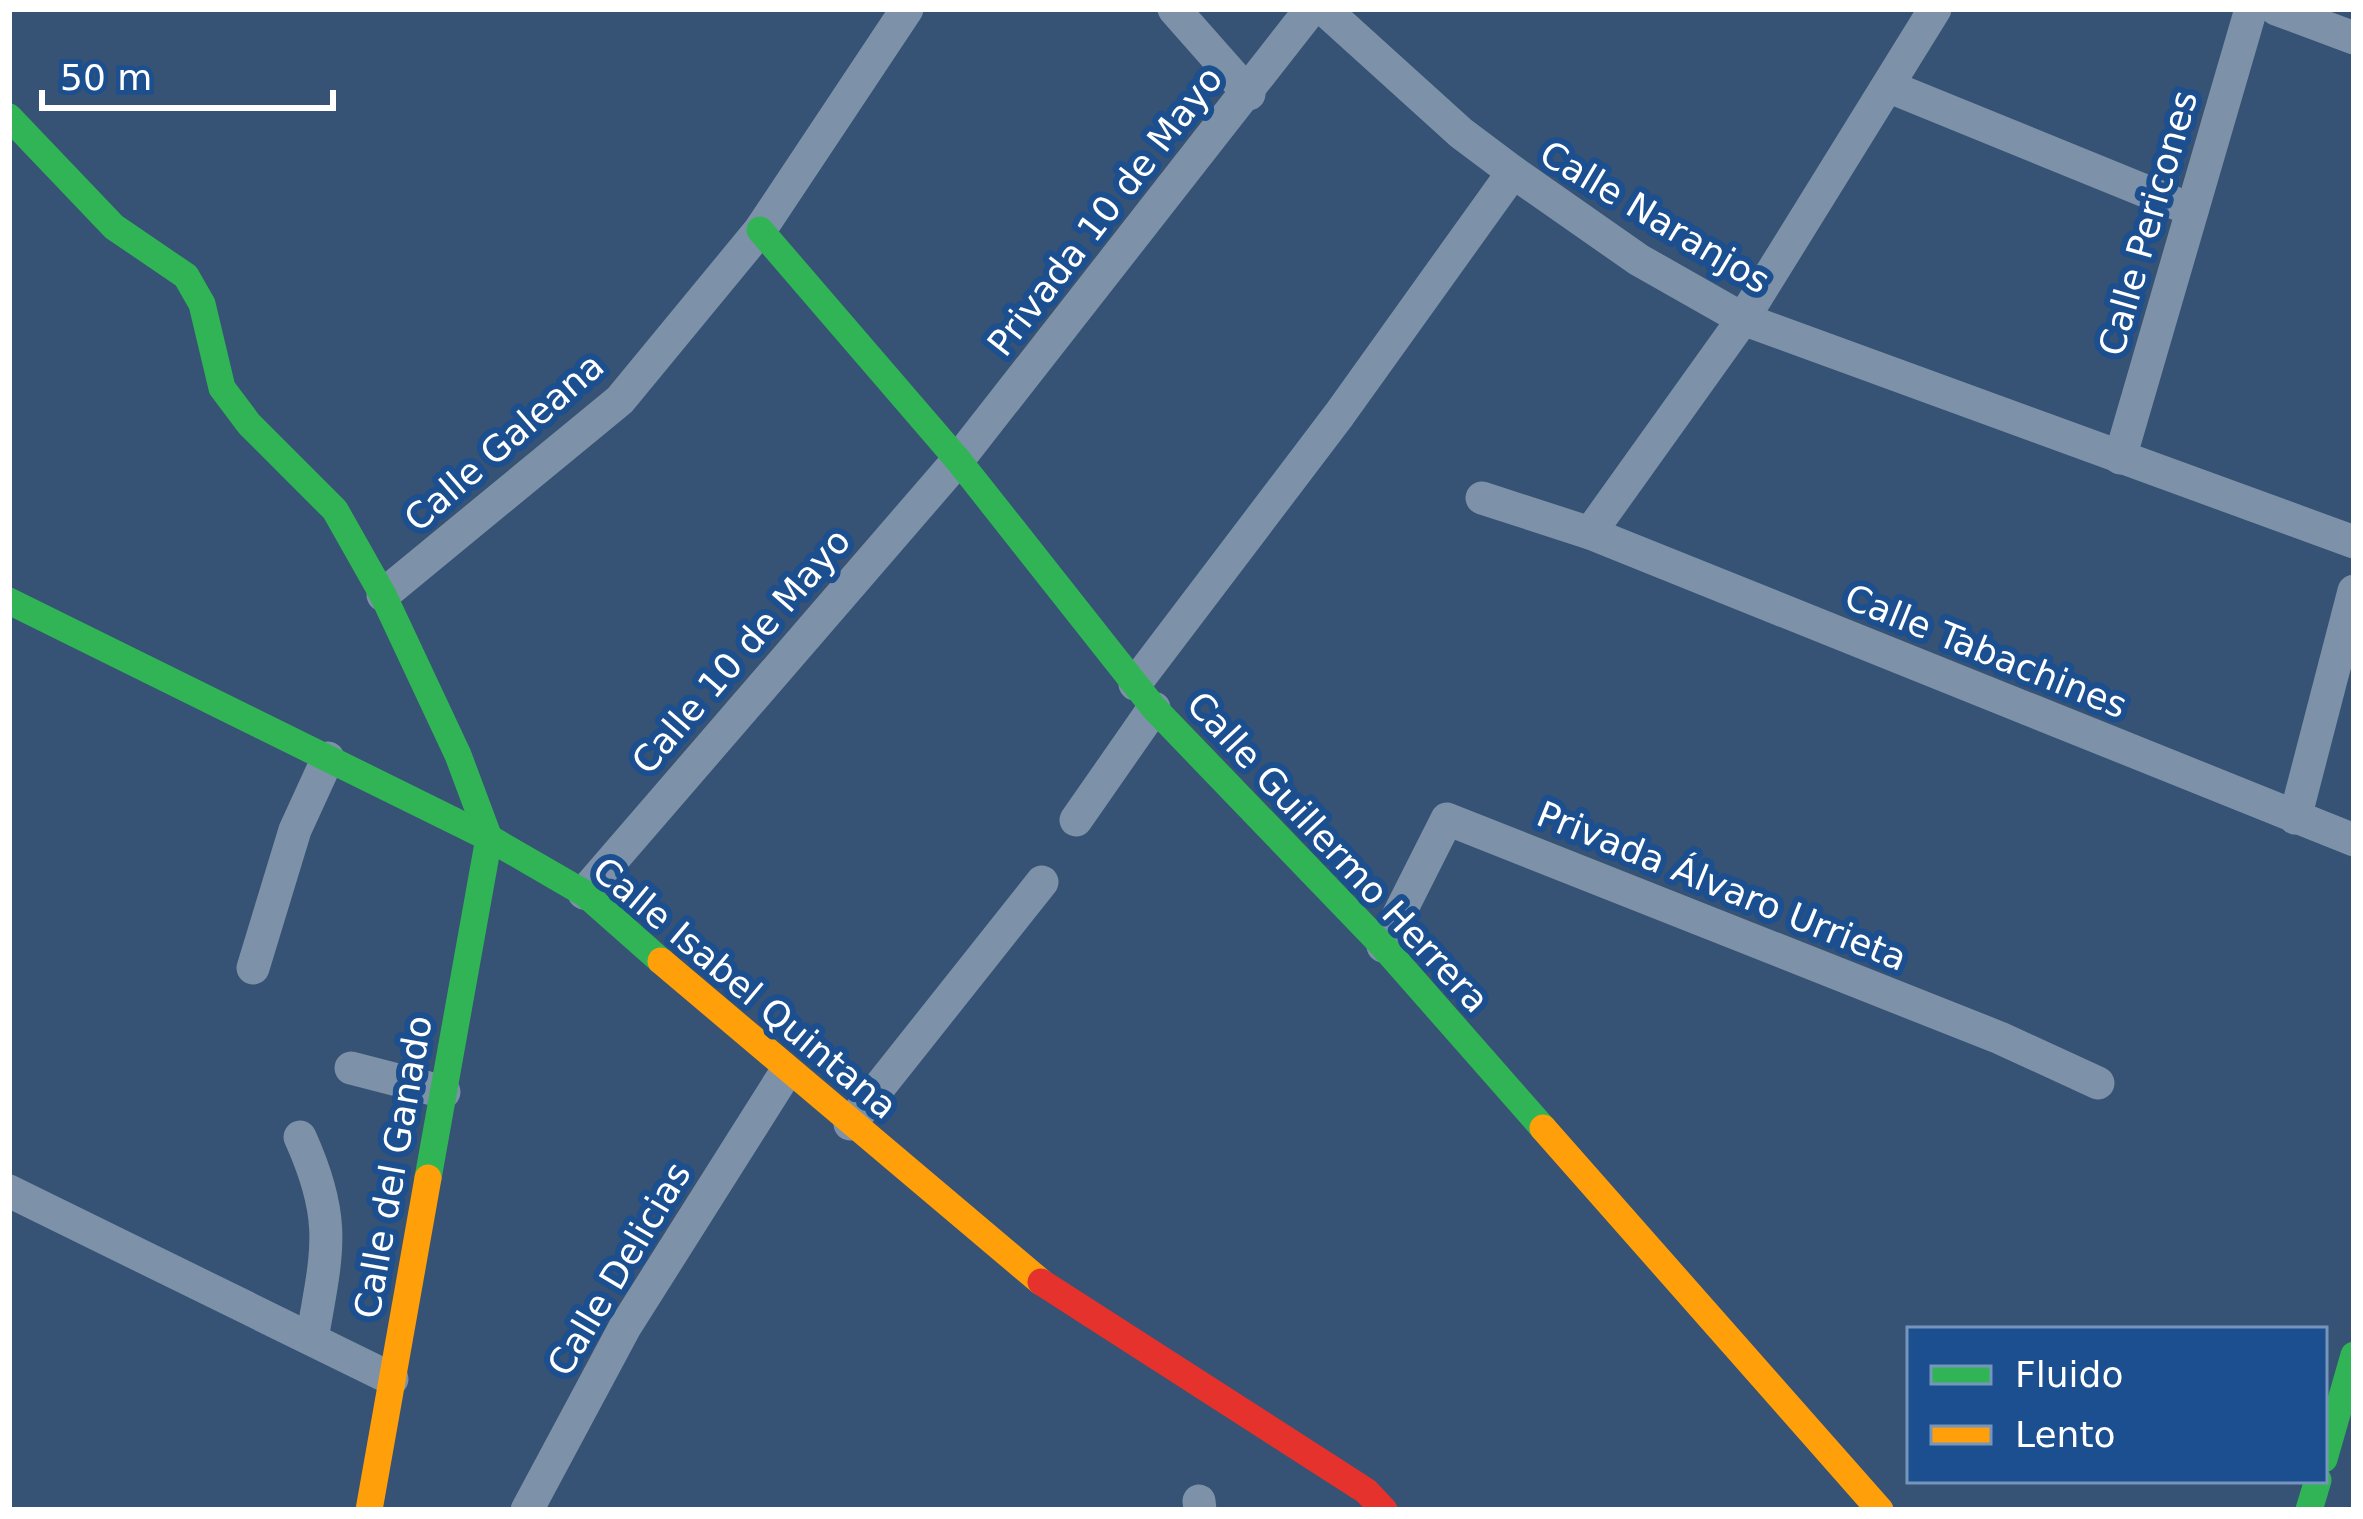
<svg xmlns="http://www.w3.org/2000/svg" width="2363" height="1519" font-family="'DejaVu Sans',sans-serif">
  <rect width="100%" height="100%" fill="#365274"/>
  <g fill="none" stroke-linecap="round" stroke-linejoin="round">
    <g stroke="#7d92a8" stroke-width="33">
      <path d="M1174 9 1249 94"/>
      <path d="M1324 9 1461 133 1513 172 1639 260 1743 319 2354 542"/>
      <path d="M2276 9 2354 38"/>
      <path d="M1890 87 2192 210"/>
      <path d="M2120 458 2251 9"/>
      <path d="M1482 498 1590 533 2354 840"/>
      <path d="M1590 533 1743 319 1935 9"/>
      <path d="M383 595 620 400 760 230 907 9"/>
      <path d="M1135 684 1339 415 1513 172"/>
      <path d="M2295 818 2354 591"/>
      <path d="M1076 820 1154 708"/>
      <path d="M584 893 958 460 1311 9"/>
      <path d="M1383 946 1447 819 2000 1038 2098 1083"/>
      <path d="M253 968 295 830 328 758"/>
      <path d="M351 1068 444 1092"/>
      <path d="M850 1124 1042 882"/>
      <path d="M300 1137C338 1221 327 1252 312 1339"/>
      <path d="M9 1191 392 1379"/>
      <path d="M1199 1501 1200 1510"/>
      <path d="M527 1510 625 1327 786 1072"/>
    </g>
    <g stroke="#30b455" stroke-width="27">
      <path d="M9 117 114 227 186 276 202 304 222 388 249 424 335 510 383 595 458 755 489 838 428 1178"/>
      <path d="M760 230 958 460 1154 708 1383 946 1543 1128"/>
      <path d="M9 601 489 838 584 893 661 961"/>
      <path d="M2324 1459 2354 1355"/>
      <path d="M2309 1510 2318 1480"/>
    </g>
    <g stroke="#ff9f0a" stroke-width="27">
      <path d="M661 961 1041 1282"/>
      <path d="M1543 1128 1880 1510"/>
      <path d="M369 1510 428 1178"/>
    </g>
    <path stroke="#e5322d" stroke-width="27" d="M1041 1282 1366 1491 1384 1510"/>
  </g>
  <g text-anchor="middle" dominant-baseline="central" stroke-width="12" stroke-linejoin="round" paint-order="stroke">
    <g font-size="36" fill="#fff" stroke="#1b4f8f">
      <text transform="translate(1105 211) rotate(-52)">Privada 10 de Mayo</text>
      <text transform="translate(1655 217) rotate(31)">Calle Naranjos</text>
      <text transform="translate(2148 223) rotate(-74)">Calle Pericones</text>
      <text transform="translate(504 442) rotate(-41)">Calle Galeana</text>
      <text transform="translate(741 651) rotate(-49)">Calle 10 de Mayo</text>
      <text transform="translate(1986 651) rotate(22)">Calle Tabachines</text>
      <text transform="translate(1338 852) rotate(47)">Calle Guillermo Herrera</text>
      <text transform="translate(1722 886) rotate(22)">Privada Álvaro Urrieta</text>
      <text transform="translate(745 988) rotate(40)">Calle Isabel Quintana</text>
      <text transform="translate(393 1167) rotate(-80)">Calle del Ganado</text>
      <text transform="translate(619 1269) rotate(-59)">Calle Delicias</text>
    </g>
  </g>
  <rect width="2363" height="1519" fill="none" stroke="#ffffff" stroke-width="24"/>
  <rect x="1907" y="1327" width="420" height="156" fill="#1b4f8f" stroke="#7695bc" stroke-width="3"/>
  <rect x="1931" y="1366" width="60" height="18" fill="#30b455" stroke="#7695bc" stroke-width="3"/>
  <text x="2015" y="1387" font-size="36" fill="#ffffff">Fluido</text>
  <rect x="1931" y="1426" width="60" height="18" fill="#ff9f0a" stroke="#7695bc" stroke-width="3"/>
  <text x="2015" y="1447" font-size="36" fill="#ffffff">Lento</text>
  <path d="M42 90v18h291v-18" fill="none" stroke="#ffffff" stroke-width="6"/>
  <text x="60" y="90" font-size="36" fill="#ffffff" stroke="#1b4f8f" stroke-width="9" paint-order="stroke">50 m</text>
</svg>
